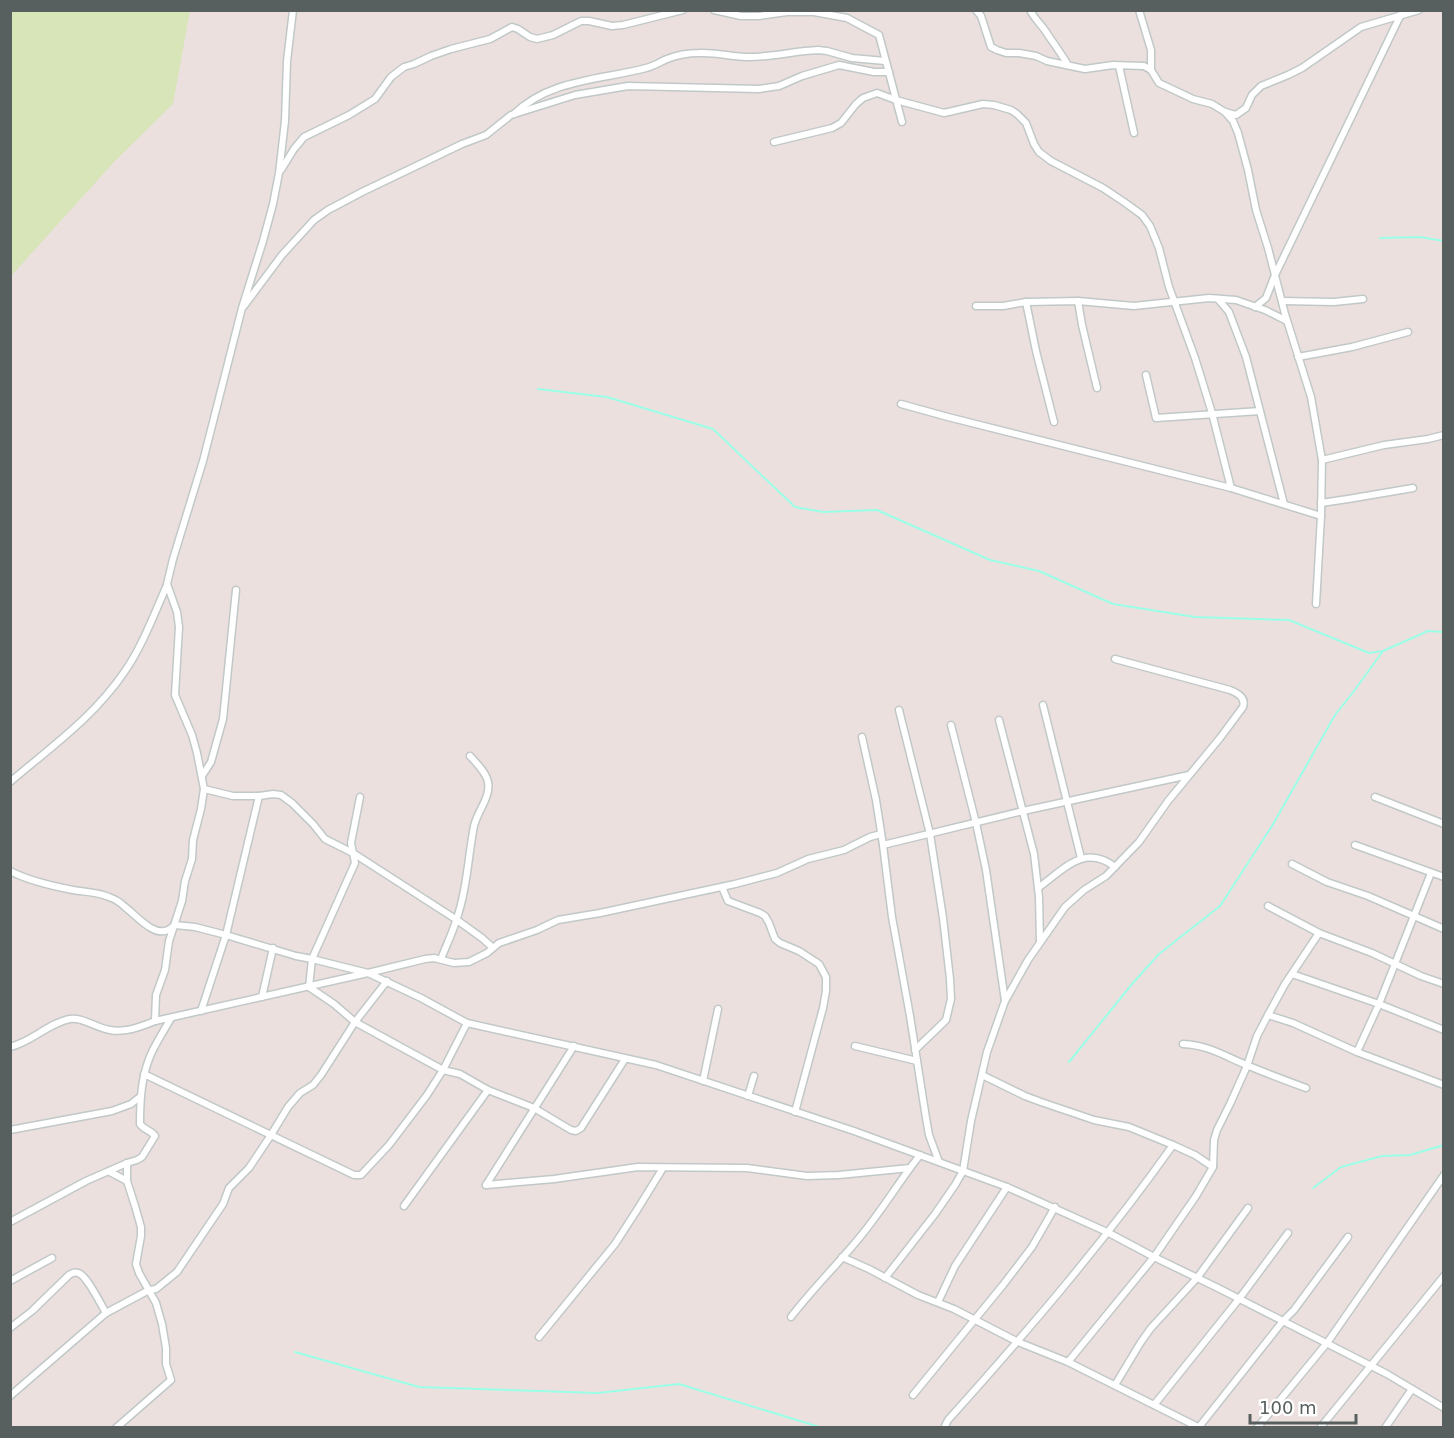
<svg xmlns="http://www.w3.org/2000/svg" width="1454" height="1438" font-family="'DejaVu Sans',sans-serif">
  <rect width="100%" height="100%" fill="#ece0de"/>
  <path fill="#d7e5b9" d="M11 10 190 11 173 104 115 161 11 276Z"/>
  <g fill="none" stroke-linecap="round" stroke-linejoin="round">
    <g stroke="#9bffe7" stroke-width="2">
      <path d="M1380 238 1420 237 1444 241"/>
      <path d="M538 389 607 397 713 429 795 507 823 512 877 510 990 560 1039 571 1113 604 1195 617 1289 620 1369 653 1383 651 1428 631 1444 632"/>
      <path d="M1069 1062 1132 984 1159 954 1220 906 1272 826 1335 715 1354 691 1383 651"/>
      <path d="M1313 1188 1341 1167 1382 1156 1410 1155 1444 1145"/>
      <path d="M295 1352 419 1387 598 1393 679 1384 823 1428"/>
    </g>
    <defs>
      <g id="street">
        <path d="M714 10 741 16H759L787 12H814L847 18 879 35 902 122"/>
        <path d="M976 10 981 16 991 47 997 50 1006 53H1019L1036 56 1047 61 1085 69 1113 65 1144 66 1151 70 1159 83 1193 99 1212 104 1225 112 1236 115 1246 108 1252 95 1261 86 1288 75 1302 68 1361 27 1419 10"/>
        <path d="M1030 10C1035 20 1043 26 1048 35 1055 45 1062 55 1068 65"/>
        <path d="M1139 10 1151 50V70"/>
        <path d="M1119 66 1134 133"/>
        <path d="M1225 112 1233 121 1238 133 1248 170 1256 210 1268 248 1285 314 1311 397 1322 460 1321 516 1316 604"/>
        <path d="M514 114C550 79 601 80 646 68 654 66 660 62 667 59 677 55 688 53 699 53 716 52 732 57 749 57 772 57 795 51 818 50L827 51 852 58 885 61"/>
        <path d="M774 142 832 128 841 123 856 104 863 98 877 93 896 100 944 113 983 104 994 105 1011 110 1017 114 1026 123 1034 144 1039 152 1051 161 1103 188 1124 202 1142 215 1150 226 1159 248 1169 287 1195 358 1212 413 1231 488"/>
        <path d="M281 170 294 149 304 137 349 115 375 99 391 77 404 67 414 64 431 56 451 49 490 39 512 27 518 29 530 37 537 39 553 35 581 21H589L612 26 623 25 683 10"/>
        <path d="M1218 299 1229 312 1246 357 1284 504"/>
        <path d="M1078 301 1082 325 1097 388"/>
        <path d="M1282 301 1334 302 1363 299"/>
        <path d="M1026 302 1036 351 1054 422"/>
        <path d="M244 306 282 255 314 220 328 210 362 192 462 144 486 135 511 115 575 95 628 86 759 89 779 86 802 76 839 65 874 72H889"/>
        <path d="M976 306H1003L1026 302 1078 301 1134 306 1209 298 1236 300 1265 310 1287 321"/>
        <path d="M1255 307 1266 298 1275 275 1403 10"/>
        <path d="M1298 357 1352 347 1408 332"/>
        <path d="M1146 375 1156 418 1260 411"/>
        <path d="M901 404 948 417 1231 488 1321 516"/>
        <path d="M1322 460 1384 445 1428 439 1444 435"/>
        <path d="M1321 503 1348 499 1413 488"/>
        <path d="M1043 705 1081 858"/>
        <path d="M899 710 930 834 943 918 950 979 951 999 946 1020 915 1050"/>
        <path d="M999 720 1034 854 1039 897 1040 942"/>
        <path d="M951 725 976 823 986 870 1005 1001"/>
        <path d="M862 737 876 800 883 845 892 917 910 1016 926 1118 929 1135 939 1162"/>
        <path d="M202 776 211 762 223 719 236 590"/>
        <path d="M10 782C50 748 95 716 125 671 142 647 155 612 167 585"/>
        <path d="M204 789 233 796H259L273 794 281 795 292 803 313 824 325 839 353 853 457 920 482 938 492 947"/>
        <path d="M360 797 351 843 355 863 312 959 309 987 334 1004 355 1022 443 1070 460 1074 488 1090 534 1108 571 1130 576 1131 581 1128 625 1059"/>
        <path d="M1375 797 1444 824"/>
        <path d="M883 845 1023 811 1189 775"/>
        <path d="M1355 845 1444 877"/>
        <path d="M1292 864 1327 882 1368 896 1444 929"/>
        <path d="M10 871C29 881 52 886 73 890 85 892 98 892 109 897 115 899 121 903 125 907 136 915 153 937 168 930 171 929 173 926 175 925L195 927 226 935 296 956 312 959 368 973 421 998 467 1023 656 1065 854 1131 1007 1187 1107 1232 1154 1257 1216 1287 1387 1374 1444 1408"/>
        <path d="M722 887 728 901 760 913 765 916 769 923 775 939 780 943 799 951 819 964 826 977V991L823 1008 795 1112"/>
        <path d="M1038 888C1063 870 1084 843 1115 867"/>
        <path d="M1268 906 1319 933 1372 953 1421 976 1444 984"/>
        <path d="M441 959C446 946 452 934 456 921 467 890 468 857 474 826 477 812 491 797 488 782 486 772 476 763 470 756"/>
        <path d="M1292 974 1379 1004 1444 1030"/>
        <path d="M262 997 273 948"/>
        <path d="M201 1011 226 935 259 796"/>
        <path d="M1268 1015 1293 1023 1357 1052 1444 1085"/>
        <path d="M155 1021 156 995 165 970 169 941 182 901 185 881 192 859 193 840 201 809 204 789 197 753 192 735 175 695 179 627 177 612 167 584 173 559 203 461 242 308 263 241 273 204 279 173 285 121 287 61 293 10"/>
        <path d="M1183 1044C1209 1045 1226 1057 1249 1066 1268 1074 1287 1081 1306 1088"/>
        <path d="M855 1046 917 1061"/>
        <path d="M10 1047C32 1042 48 1023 70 1019 83 1017 96 1028 110 1030 125 1033 140 1027 155 1021L368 973 425 959 434 958 454 963 469 962 487 953 499 943 537 930 558 920 600 913 735 884 777 873 808 859 844 850 870 837 881 834"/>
        <path d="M1357 1052 1379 1004 1431 873"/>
        <path d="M144 1074 354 1175H361L389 1145 427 1095 443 1070 467 1023"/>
        <path d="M982 1075 1025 1096 1041 1102 1094 1120 1129 1127 1173 1145"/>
        <path d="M703 1081 718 1009"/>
        <path d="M748 1096 754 1076"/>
        <path d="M10 1130 112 1111 131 1104 141 1096"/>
        <path d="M110 1172 127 1181"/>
        <path d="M486 1185 554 1179 638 1167 747 1168 807 1176 839 1175 910 1168 920 1155"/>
        <path d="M486 1185 574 1046"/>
        <path d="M404 1206 488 1090"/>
        <path d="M10 1222 86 1181 127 1163 137 1160 142 1157 155 1136C151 1130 144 1130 140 1124 140 1102 141 1080 149 1059 154 1045 164 1031 171 1018"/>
        <path d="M842 1257 869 1269 918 1295 954 1309 1018 1342 1068 1362 1200 1428"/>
        <path d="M885 1278 935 1214 955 1185 963 1171 971 1121 987 1052 1005 1001 1028 960 1065 907 1084 890 1106 876 1139 842 1168 801 1220 738 1243 707C1246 698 1238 693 1230 690L1115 659"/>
        <path d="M10 1281 52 1258"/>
        <path d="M938 1302 955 1266 1007 1187"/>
        <path d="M791 1317C811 1291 834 1268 855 1243 875 1220 892 1193 910 1168"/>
        <path d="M10 1328 32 1311 69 1275C72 1273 75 1272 78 1273 87 1275 101 1305 106 1313"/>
        <path d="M539 1337 615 1244 637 1210 663 1168"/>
        <path d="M1068 1362 1154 1257 1196 1196 1213 1167 1214 1140 1217 1130 1230 1104 1247 1066 1257 1036 1268 1015 1285 984 1319 933"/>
        <path d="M1115 1385 1141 1342 1151 1328 1197 1278 1248 1208"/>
        <path d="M913 1395 1003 1285 1032 1247 1055 1207"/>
        <path d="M10 1396 106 1313 149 1290 156 1289 177 1272 223 1204 229 1188 249 1168 271 1135 288 1107 300 1093 313 1085 321 1075 355 1022 387 981"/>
        <path d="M1154 1405 1239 1299 1288 1233"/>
        <path d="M1199 1427 1283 1321 1294 1310 1348 1237"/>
        <path d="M116 1428 171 1380 166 1364V1348L162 1324 156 1303 139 1273 136 1264 141 1236V1227L135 1206 127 1181V1163"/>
        <path d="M944 1428 948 1420C1027 1332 1105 1241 1173 1145L1195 1155 1213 1167"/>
        <path d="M1257 1428 1327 1343 1444 1175"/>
        <path d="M1320 1428 1444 1276"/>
        <path d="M1385 1428 1412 1389"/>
      </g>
    </defs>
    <use href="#street" stroke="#c1c8c8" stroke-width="9"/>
    <use href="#street" stroke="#fff" stroke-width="6"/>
  </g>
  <rect width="1454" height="1438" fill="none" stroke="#58605f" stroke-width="24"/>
  <path d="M1250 1414v9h106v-9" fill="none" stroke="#58605f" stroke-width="3"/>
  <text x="1259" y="1414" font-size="18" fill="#58605f" stroke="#ffffff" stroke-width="4.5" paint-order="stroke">100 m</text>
</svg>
